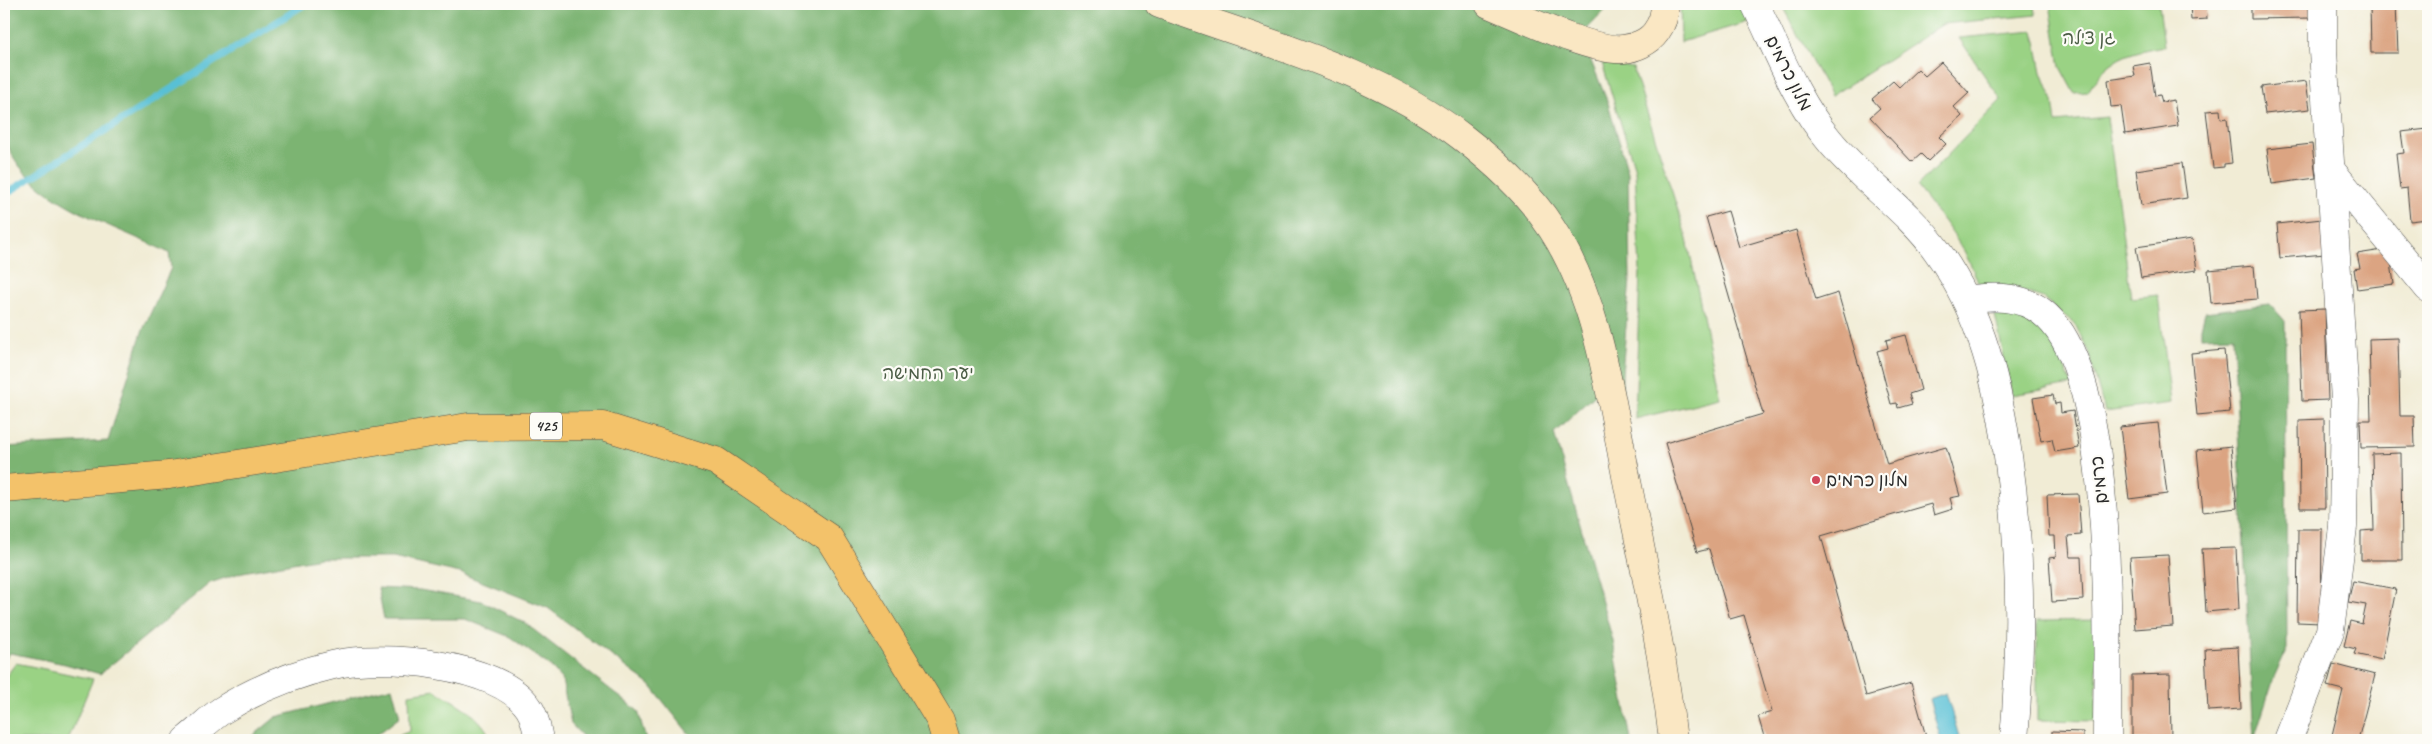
<svg xmlns="http://www.w3.org/2000/svg" width="2432" height="744" font-family="Caveat,'Playpen Sans Hebrew',sans-serif">
  <rect width="100%" height="100%" fill="#fdfcf7"/>
  <filter id="ink" filterUnits="userSpaceOnUse"><feTurbulence type="fractalNoise" baseFrequency=".02" numOctaves="2"/><feDisplacementMap in="SourceGraphic" scale="10" xChannelSelector="R" yChannelSelector="G"/><feConvolveMatrix kernelMatrix="1 2 1 2 8 2 1 2 1" color-interpolation-filters="sRGB"/></filter>
  <filter id="wash" filterUnits="userSpaceOnUse"><feTurbulence type="fractalNoise" baseFrequency=".0096" numOctaves="4" result="noise"/><feDisplacementMap in="SourceGraphic" scale="20" xChannelSelector="R" yChannelSelector="G"/><feGaussianBlur stdDeviation="1.12" result="paint"/><feColorMatrix in="noise" values="0 0 0 0 0 0 0 0 0 0 0 0 0 0 0 0 0 1.4 0 .05"/><feComposite in="paint" operator="in"/></filter>
  <g filter="url(#wash)">
    <rect width="100%" height="100%" fill="#f1ecd5"/>
    <g fill="#9ad284" stroke="#627e58">
      <path d="M1680 4H1740L1748 22 1681 42Z"/>
      <path d="M1781 4H2035L2036 15 1943 24 1831 96Z"/>
      <path d="M2050 4H2159L2164 46C2127 53 2108 57 2088 92L2074 93 2060 67Z"/>
      <path d="M2034 31 2042 72 2053 101 2056 122 2107 117 2131 298 2158 295 2171 403 2105 412 2088 351 2075 324 2043 298 2010 287 1978 283C1966 246 1940 217 1917 187L2001 100 1959 38Z"/>
      <path d="M1602 63 1633 68 1687 239 1720 398 1635 419 1640 271 1635 169Z"/>
      <path d="M2000 311H2014L2029 316 2057 348 2072 385 2012 395 1995 315Z"/>
      <path d="M2098 620 2096 721 2037 720V621Z"/>
      <path d="M16 663 93 679 68 740H4V679Z"/>
      <path d="M435 690C457 704 482 715 491 740H398L396 737 410 731 409 694Z"/>
    </g>
    <g fill="#7bb472" stroke="#53704e">
      <path d="M4 4H1611L1586 30 1587 51 1608 103 1628 172 1630 279 1622 374V436L1603 388 1554 433 1613 641 1631 740H694L650 685 548 608 460 573 393 558H320L243 572 210 583 100 674 65 664 10 653 4 661V447L108 441 142 332 171 268 169 253C116 225 18 200 4 133 2 121 4 107 4 95 4 64 4 34 4 4Z"/>
      <path d="M2270 304 2285 321 2287 649 2274 677 2254 740 2233 336 2201 337V328L2205 312Z"/>
      <path d="M378 588 420 590 481 601 525 623 638 711 646 740H586L571 724 562 680 550 666 510 637 465 619H384Z"/>
      <path d="M392 687 400 717 370 740H248L276 717Z"/>
    </g>
    <path fill="#58c0d5" stroke="#427680" d="M1946 693 1960 740H1941L1929 699Z"/>
    <g fill="none" stroke-linecap="round" stroke-linejoin="round">
      <path stroke="#58c0d5" stroke-width="7" d="M4 195 305 4"/>
    </g>
    <g id="blocks">
      <g fill="#dba482">
        <path d="M2190 4H2206L2207 19 2191 20Z"/>
        <path d="M2251 4H2311V18L2251 19Z"/>
        <path d="M2370 4H2396L2398 53H2371Z"/>
        <path d="M1941 62 1969 93 1954 107 1962 116 1939 137 1946 144 1928 161 1921 154 1912 162 1870 117 1880 108 1872 99 1893 81 1899 87 1918 69 1925 76Z"/>
        <path d="M2150 63 2155 96 2160 95 2162 102 2174 100 2178 126 2125 134 2121 106 2111 107 2108 80 2135 76 2133 66Z"/>
        <path d="M2306 81 2310 109 2265 114 2261 87Z"/>
        <path d="M2220 110 2221 119 2227 118 2232 163 2224 164V167L2213 168 2206 111Z"/>
        <path d="M2428 129V219L2410 221 2407 188 2400 189 2396 154 2404 153 2401 132Z"/>
        <path d="M2312 144 2316 178 2272 184 2267 149Z"/>
        <path d="M2182 163 2187 198 2141 205 2136 170Z"/>
        <path d="M1728 211 1739 247 1796 230 1816 300 1838 293 1887 464 1946 447 1960 496 1950 498 1953 509 1934 515 1931 504 1821 536 1866 696 1911 683 1927 740H1765L1758 716 1772 712 1744 615 1730 619 1709 549 1697 552 1665 443 1763 414 1706 217Z"/>
        <path d="M2322 219 2325 254 2280 258 2277 224Z"/>
        <path d="M2192 239 2197 270 2141 278 2136 247Z"/>
        <path d="M2389 249 2394 284 2357 289 2354 269 2360 268 2357 254Z"/>
        <path d="M2254 266 2257 299 2211 303 2208 270Z"/>
        <path d="M2325 309 2328 400 2302 401 2299 310Z"/>
        <path d="M1906 335 1921 390 1909 394 1912 404 1898 408 1897 403 1891 404 1877 351 1888 348 1886 340Z"/>
        <path d="M2398 338 2400 416H2414L2415 447 2361 448 2360 420H2371L2369 339Z"/>
        <path d="M2224 350 2230 412 2197 415 2191 353Z"/>
        <path d="M2053 395 2055 404 2060 403 2061 413 2073 411 2079 448 2055 452 2052 439 2041 441 2033 398Z"/>
        <path d="M2324 419 2325 508H2300L2299 420Z"/>
        <path d="M2158 423 2167 494 2129 499 2120 427Z"/>
        <path d="M2231 446 2237 508 2203 512 2197 450Z"/>
        <path d="M2401 453 2402 560H2361V531L2374 530 2372 454Z"/>
        <path d="M2078 494 2081 535 2068 536 2070 557H2081L2083 600 2052 602 2049 558 2056 557 2055 536H2049L2047 495Z"/>
        <path d="M2298 529H2322L2321 623 2297 622Z"/>
        <path d="M2236 548 2239 609 2206 612 2202 549Z"/>
        <path d="M2168 555 2173 626 2135 629 2130 557Z"/>
        <path d="M2353 581 2396 589 2382 660 2354 654 2356 649 2344 646 2350 621 2362 624 2366 605 2348 602Z"/>
        <path d="M2238 647 2241 709 2208 711 2205 649Z"/>
        <path d="M2333 664 2375 675 2358 740 2331 739 2343 690 2327 686Z"/>
        <path d="M2170 674 2171 740H2132V675Z"/>
        <path d="M2052 731 2083 732V740H2052Z"/>
      </g>
    </g>
  </g>
  <g filter="url(#ink)">
    <use href="#blocks" fill-opacity="0" stroke="#494844" stroke-width="1"/>
    <g fill="none" stroke-linecap="round" stroke-linejoin="round">
      <defs>
        <g id="minor">
          <path d="M1755 4C1777 49 1796 101 1829 140 1862 181 1907 209 1937 251 1982 313 1999 388 2009 463 2022 557 2022 645 2014 740"/>
          <path d="M2330 169 2428 288"/>
          <path d="M1966 300C1992 296 2020 295 2042 312 2118 370 2107 647 2107 740"/>
          <path d="M186 740C198 731 209 719 221 711 254 690 294 674 333 665 381 653 499 663 529 708 535 717 537 729 539 740"/>
          <path d="M2288 740 2330 631 2343 527 2345 400 2323 51V4"/>
        </g>
        <g id="secondary">
          <path d="M1159 4C1261 42 1374 69 1462 137 1496 163 1529 193 1552 229 1600 303 1610 396 1627 481 1644 567 1663 653 1673 740"/>
          <path d="M1489 4C1521 17 1592 52 1623 49 1635 48 1649 42 1656 32 1662 24 1665 14 1665 4"/>
        </g>
        <path id="primary" d="M4 489 169 475 468 427 603 426 716 461 829 538 940 720 946 740"/>
      </defs>
      <use href="#minor" stroke="#494844" stroke-width="29"/>
      <use href="#secondary" stroke="#494844" stroke-width="29"/>
      <use href="#primary" stroke="#494844" stroke-width="29"/>
      <use href="#minor" stroke="#fff" stroke-width="28"/>
      <use href="#secondary" stroke="#fae7c3" stroke-width="28"/>
      <use href="#primary" stroke="#f3c26a" stroke-width="28"/>
    </g>
  </g>
  <circle fill="#d1495b" stroke="#fdfcf7" stroke-width="2" cx="1816" cy="480" r="5"/>
  <g text-anchor="middle" dominant-baseline="central" stroke-width="4.5" stroke-linejoin="round" paint-order="stroke">
    <rect fill="#fdfcf7" stroke="#6a6a68" stroke-width="1" x="530" y="412.5" width="32" height="27" rx="4"/>
    <g font-size="16" font-weight="bold" fill="#2b2b2b">
      <text x="546" y="426">425</text>
    </g>
    <g font-size="18" fill="#4c5d46" stroke="#fdfcf7">
      <text x="2089" y="38">גן צילה</text>
      <text x="928" y="373">יער החמישה</text>
    </g>
    <g font-size="18" fill="#2b2b2b" stroke="#fdfcf7">
      <text transform="translate(1789 73) rotate(63)">מלון כרמים</text>
      <text transform="translate(2099 480) rotate(-96)">כרמים</text>
    </g>
    <g font-size="18" fill="#2b2b2b" stroke="#fdfcf7" text-anchor="start">
      <text x="1826" y="480">מלון כרמים</text>
    </g>
  </g>
  <rect width="2432" height="744" fill="none" stroke="#fdfcf7" stroke-width="20"/>
</svg>
